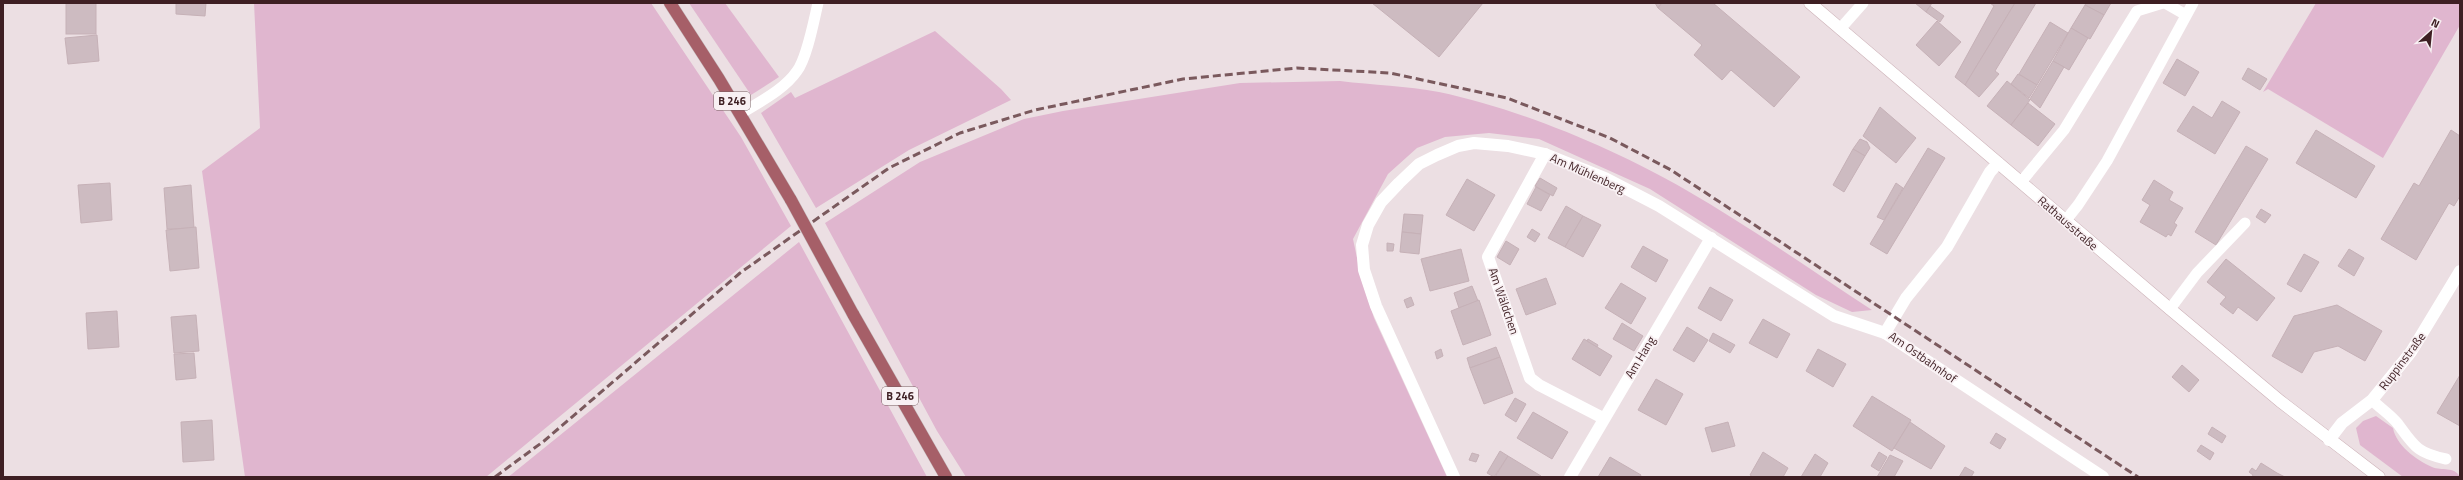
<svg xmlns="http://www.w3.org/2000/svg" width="2463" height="480" font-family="'Titillium Web',sans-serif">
  <rect width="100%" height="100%" fill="#ecdfe3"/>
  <g fill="#e0b6cf">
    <path d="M254 3H651L741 137 791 226 486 477H245L202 171 260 128Z"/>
    <path d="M689 3H725L779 77 751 95Z"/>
    <path d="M2316 3H2460V25L2383 158 2268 89 2263 92Z"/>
    <path d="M935 31 1001 89 1011 100 909 150 816 208 761 113 791 92 795 98Z"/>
    <path d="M1340 81C1373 85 1407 86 1439 92 1520 109 1615 149 1686 190 1750 227 1811 270 1872 310L1852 312 1816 295 1650 189 1539 139 1489 133 1445 137 1417 148 1388 174 1353 239 1361 277 1374 318 1447 477H966L937 431 825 223 920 162 1024 119 1063 111 1240 83Z"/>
    <path d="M799 242 927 477H508L512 474Z"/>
    <path d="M2376 416 2393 428C2396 445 2416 460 2432 467 2442 471 2454 466 2460 477H2403L2360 445 2356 428 2363 421Z"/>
  </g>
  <g fill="#cdbbc1" stroke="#c6b1b7">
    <rect x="66" y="3" width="30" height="31"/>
    <path d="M176 3H206L205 16 176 14Z"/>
    <path d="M1372 3H1483L1439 57Z"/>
    <path d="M1655 3H1662L1658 8Z"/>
    <path d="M1662 3H1713L1800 77 1774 107 1731 70 1722 80 1694 55 1702 45 1658 8Z"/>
    <path d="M1915 3H1932L1926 12Z"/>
    <path d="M1990 3H2015L1965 85 1955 77 1994 6Z"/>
    <path d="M2015 3H2036L1995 71 1999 74 1979 97 1965 85Z"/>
    <path d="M2086 3H2111L2104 15 2085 5Z"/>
    <path d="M2085 5 2104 15 2090 39 2071 28Z"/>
    <path d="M1930 6 1944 16 1940 22 1926 12Z"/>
    <path d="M1937 21 1961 42 1939 66 1916 45Z"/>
    <path d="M2050 22 2068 33 2037 85 2019 74Z"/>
    <path d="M2071 28 2088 38 2069 70 2053 61Z"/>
    <path d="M97 35 99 61 68 64 65 38Z"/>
    <path d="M2177 59 2199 72 2185 96 2163 83Z"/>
    <path d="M2053 61 2064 67 2040 108 2030 99Z"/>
    <path d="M2248 68 2267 79 2260 90 2242 79Z"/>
    <path d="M2018 74 2037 85 2029 98 2011 84Z"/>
    <path d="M2007 81 2030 100 2011 125 1987 106Z"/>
    <path d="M2222 101 2240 112 2215 154 2177 131 2193 106 2212 118Z"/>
    <path d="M2028 103 2055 124 2038 146 2011 125Z"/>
    <path d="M1880 107 1916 138 1896 163 1863 136Z"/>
    <path d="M2316 130 2375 166 2356 198 2296 163Z"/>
    <path d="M2451 130 2460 136V196L2454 206 2449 203 2416 260 2381 239 2414 183 2419 186Z"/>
    <path d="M1860 139 1867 142 1870 148 1865 156 1853 149Z"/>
    <path d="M2246 146 2268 159 2216 245 2195 232Z"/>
    <path d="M1928 148 1945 158 1887 254 1870 244Z"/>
    <path d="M1853 149 1865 156 1844 192 1833 185Z"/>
    <path d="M1540 178 1557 188 1553 196 1535 186Z"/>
    <path d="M1467 179 1495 195 1474 231 1446 215Z"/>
    <path d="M2154 180 2173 192 2169 200 2183 208 2174 223 2177 225 2171 236 2168 234 2166 237 2140 222 2150 205 2142 200Z"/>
    <path d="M110 183 112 220 81 223 78 185Z"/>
    <path d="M1896 183 1903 188 1884 220 1877 217Z"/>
    <path d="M191 185 194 228 167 229 164 188Z"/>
    <path d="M1536 187 1550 195 1541 211 1527 204Z"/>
    <path d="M1566 206 1583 216 1565 247 1548 238Z"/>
    <path d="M2261 209 2271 215 2265 223 2256 217Z"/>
    <path d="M1404 214 1423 215 1421 234 1402 232Z"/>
    <path d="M1583 216 1601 225 1583 257 1565 247Z"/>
    <path d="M196 227 199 268 170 271 166 230Z"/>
    <path d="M1532 229 1540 234 1535 242 1527 237Z"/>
    <path d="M1402 232 1421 234 1419 254 1400 252Z"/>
    <path d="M1506 241 1519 249 1510 265 1497 257Z"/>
    <path d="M1387 243 1394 244 1393 251H1387Z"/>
    <path d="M1643 246 1668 260 1656 282 1631 267Z"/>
    <path d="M1461 249 1469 281 1430 291 1421 259Z"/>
    <path d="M2349 249 2364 258 2354 276 2338 266Z"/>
    <path d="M2304 254 2319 262 2301 292 2287 284Z"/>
    <path d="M2226 259 2275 298 2257 321 2238 307 2233 314 2220 304 2226 297 2207 282Z"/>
    <path d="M1546 278 1556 304 1526 315 1516 289Z"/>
    <path d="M1621 283 1646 298 1631 324 1605 308Z"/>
    <path d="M1472 286 1478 301 1459 308 1454 293Z"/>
    <path d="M1710 287 1733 300 1721 321 1698 308Z"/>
    <path d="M1411 297 1414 305 1407 308 1404 300Z"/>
    <path d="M1479 300 1491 335 1463 345 1451 311Z"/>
    <path d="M2337 305 2382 331 2365 361 2338 346 2314 352 2302 373 2272 356 2294 316Z"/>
    <path d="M117 311 119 347 88 349 86 313Z"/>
    <path d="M196 315 199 351 174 353 171 317Z"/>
    <path d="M1763 319 1790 334 1777 358 1749 343Z"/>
    <path d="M1622 323 1643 336 1634 351 1613 339Z"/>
    <path d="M1687 327 1708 340 1694 362 1673 350Z"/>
    <path d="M1713 333 1735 345 1730 353 1709 341Z"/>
    <path d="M1584 339 1612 356 1600 376 1572 359Z"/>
    <path d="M1588 339 1598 345 1597 347 1587 341Z"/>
    <path d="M1496 347 1500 357 1470 368 1467 358Z"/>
    <path d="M1441 349 1443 356 1437 359 1435 352Z"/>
    <path d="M1818 349 1846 364 1833 387 1806 371Z"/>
    <path d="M194 353 196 378 176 380 174 354Z"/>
    <path d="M1500 357 1513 393 1484 404 1470 368Z"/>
    <path d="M2182 365 2199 380 2189 392 2172 377Z"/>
    <path d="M2460 375V426L2437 413Z"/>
    <path d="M1656 379 1683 394 1666 425 1638 410Z"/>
    <path d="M1872 396 1911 420 1892 451 1853 426Z"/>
    <path d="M1515 398 1526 404 1516 422 1505 415Z"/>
    <path d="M1533 412 1568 432 1552 459 1517 438Z"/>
    <path d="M212 420 214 460 183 462 181 422Z"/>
    <path d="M1728 422 1735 446 1712 452 1705 428Z"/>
    <path d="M1910 422 1945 446 1931 469 1894 448Z"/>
    <path d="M2212 427 2226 436 2222 443 2208 434Z"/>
    <path d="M1996 433 2006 439 2000 449 1990 443Z"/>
    <path d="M2201 445 2214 453 2210 460 2197 451Z"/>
    <path d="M1500 451 1508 456 1494 477 1487 473Z"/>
    <path d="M1763 452 1788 468 1783 477H1753L1750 475Z"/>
    <path d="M1879 452 1887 457 1879 471 1871 466Z"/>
    <path d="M1472 453 1479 455 1476 462 1469 460Z"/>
    <path d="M1815 454 1828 463 1820 477H1801Z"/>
    <path d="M1890 455 1903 461 1894 477H1877Z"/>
    <path d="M1508 456 1541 476 1540 477H1495Z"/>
    <path d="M1610 457 1641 475 1640 477H1598Z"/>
    <path d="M2261 463 2277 473 2285 477H2252L2253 475 2249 472 2252 468 2256 471Z"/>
    <path d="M1965 467 1974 472 1971 477H1959Z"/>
  </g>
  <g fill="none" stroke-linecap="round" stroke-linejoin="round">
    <defs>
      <path id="secondary" d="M1810 3 2170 309 2280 401 2379 477"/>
      <g id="primary">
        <path d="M670 3 719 79 791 200"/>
        <path d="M853 314 946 477"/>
      </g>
    </defs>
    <use href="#secondary" stroke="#cdb2b8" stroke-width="13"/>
    <use href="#primary" stroke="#c5bcbd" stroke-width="13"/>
    <g stroke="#fff" stroke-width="11">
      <path d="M2165 3 2186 15"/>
      <path d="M1840 29 1863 3"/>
      <path d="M740 114C759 102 784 90 797 71 807 58 814 20 818 3"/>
      <path d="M2021 182 2064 130 2137 11 2163 3"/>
      <path d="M2066 220 2078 205 2107 161 2193 3"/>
      <path d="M2170 309 2197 273 2245 223"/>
      <path d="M2372 400C2380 408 2391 415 2398 424 2414 446 2417 453 2446 459"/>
    </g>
    <g stroke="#fff" stroke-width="12">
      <path d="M1545 154 1488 257 1530 378 1539 385 1603 418"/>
      <path d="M1885 333 1906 298 1947 247 1990 172 1998 163"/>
      <path d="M2329 440 2342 423 2372 400 2411 352 2460 271"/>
      <path d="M1454 477 1376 306 1364 270 1362 245 1368 225 1381 202 1399 183 1419 164 1437 155 1458 146 1474 143 1508 146 1545 154 1605 178 1659 206 1834 316 1885 333 2103 477"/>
      <path d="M1570 477 1711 238"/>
    </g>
    <use href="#secondary" stroke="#fff" stroke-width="12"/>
    <use href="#primary" stroke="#a65f68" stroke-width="12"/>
    <path stroke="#7a595d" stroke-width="3" stroke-dasharray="8 4" stroke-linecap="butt" d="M495 477 544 441 740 273 889 168 960 133 1035 110 1183 79 1297 68 1390 73 1507 98 1610 138 1671 170 2138 477"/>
    <defs>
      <path id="primary-bridge" d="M791 200 853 314"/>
    </defs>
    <use href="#primary-bridge" stroke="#c5bcbd" stroke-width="13" stroke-linecap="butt"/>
    <use href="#primary-bridge" stroke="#a65f68" stroke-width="12"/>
  </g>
  <g text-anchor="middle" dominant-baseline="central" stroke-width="3.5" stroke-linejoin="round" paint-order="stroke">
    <g fill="#f8f0f3" stroke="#765e61" stroke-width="1">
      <rect x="714" y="92" width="36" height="18" rx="3"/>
      <rect x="882" y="387" width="36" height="18" rx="3"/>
    </g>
    <g font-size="11" font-weight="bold" fill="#3e1f23">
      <text x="732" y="101">B 246</text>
      <text x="900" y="396">B 246</text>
    </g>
    <g font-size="12" fill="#3e1f23" stroke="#f8f0f3">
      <text transform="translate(1588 173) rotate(24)">Am Mühlenberg</text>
      <text transform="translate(2068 223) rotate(41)">Rathausstraße</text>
      <text transform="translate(1504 301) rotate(71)">Am Wäldchen</text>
      <text transform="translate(1640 357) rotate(-59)">Am Hang</text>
      <text transform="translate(1923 357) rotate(35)">Am Ostbahnhof</text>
      <text transform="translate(2402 361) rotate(-53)">Ruppinstraße</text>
    </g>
  </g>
  <rect width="2463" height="480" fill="none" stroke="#3e1f23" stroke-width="8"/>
  <g transform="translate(2431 32) rotate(27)" stroke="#f8f0f3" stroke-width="3" paint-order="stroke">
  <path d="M0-3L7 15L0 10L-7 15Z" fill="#3e1f23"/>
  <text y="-6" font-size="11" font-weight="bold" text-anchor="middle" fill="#3e1f23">N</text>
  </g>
</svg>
